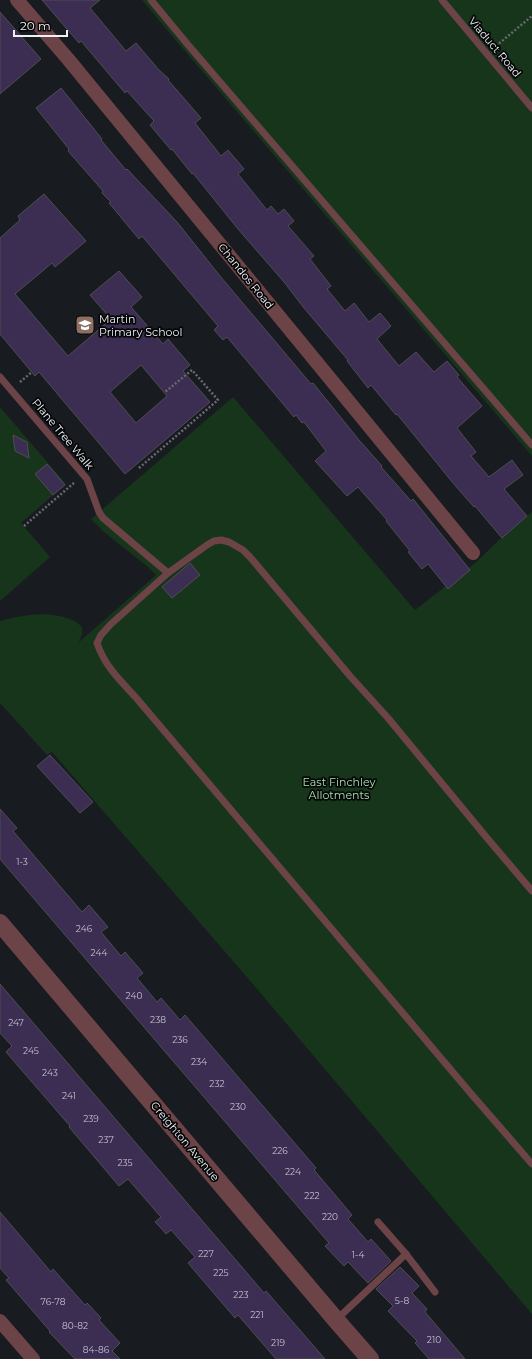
<svg xmlns="http://www.w3.org/2000/svg" width="532" height="1359" font-family="Montserrat,sans-serif">
  <rect width="100%" height="100%" fill="#181b20"/>
  <g fill="#17351b">
    <path d="M142 0H532V456L184 50Z"/>
    <path d="M233 397 415 610 474 564 498 541 532 512V1314L252 983 52 752 47 755 0 703V621C24 615 48 610 72 620 85 626 84 631 79 642L156 575 148 567 104 532 91 519Z"/>
    <path d="M0 407 66 484 21 523 50 557 0 601Z"/>
  </g>
  <g fill="#3c2d52" stroke="#4f4d53" fill-rule="evenodd">
    <path d="M42 0H100L90 8 126 51 136 43 159 70 169 79 168 80 201 118 195 123 221 156 228 150 244 169 238 174 267 210 271 206 278 214 284 209 294 221 288 226 314 256 310 259 331 286 327 289 345 311 354 303 369 322 380 313 391 326 377 339 399 366 416 352 434 372 447 361 459 375 457 377 482 406 457 428 476 452 471 456 489 477 512 460 523 475 504 489 527 516 502 538 475 506 474 507 453 483 397 414 396 415 371 385 368 388 347 361 348 360 304 308 284 282 238 229 193 173 192 174 172 149 171 150 150 125 154 121 127 91 125 93 81 41 79 43Z"/>
    <path d="M0 12 41 59 0 94Z"/>
    <path d="M61 88 102 139 101 140 126 170 127 169 177 222 220 276 311 384 313 383 359 440 382 466 381 467 411 501 413 499 470 570 448 589 428 564 422 569 408 552 410 551 386 521 387 520 358 487 347 496 315 461 326 451 304 422 302 423 296 415 294 417 227 337 223 340 214 330 218 326 142 236 139 239 109 203 111 202 102 193 103 191 68 151 69 149 36 108Z"/>
    <path d="M44 194 86 241 55 267 52 263 15 294 68 356 111 319 90 295 119 271 142 297 131 307 163 344 168 339 190 365 183 371 210 402 125 474 39 372 35 376 0 334V238L20 220 18 216ZM141 365 167 396 136 423 110 392Z"/>
    <path d="M13 435 27 442 29 458 15 451Z"/>
    <path d="M47 464 65 485 53 495 35 474Z"/>
    <path d="M190 563 200 575 172 598 162 587Z"/>
    <path d="M50 755 93 802 80 813 37 766Z"/>
    <path d="M0 809 17 828 13 831 82 912 89 905 108 927 101 932 121 956 125 952 143 973 137 978 157 1002 161 998 180 1020 185 1015 316 1168 314 1170 352 1215 348 1219 368 1242 371 1239 391 1261 368 1283 348 1262 344 1266 325 1246 329 1243 0 859Z"/>
    <path d="M0 984 264 1293 266 1291 325 1359H276L238 1315 235 1318 188 1263 195 1257 171 1230 166 1234 161 1228 155 1222 161 1217 128 1179 119 1186 69 1127 70 1126 6 1052 12 1046 0 1033Z"/>
    <path d="M0 1212 51 1272 53 1269 85 1305 87 1303 101 1318 99 1320 120 1343 112 1351 120 1359H75L49 1332 50 1331 6 1280 9 1278 0 1268Z"/>
    <path d="M400 1267 419 1286 412 1293 427 1309 425 1312 465 1359H429L415 1343 417 1341 388 1311 393 1306 376 1289Z"/>
  </g>
  <g fill="none" stroke-linecap="round" stroke-linejoin="round">
    <g stroke="#676a6f" stroke-width="2.5" stroke-dasharray="2 2" stroke-linecap="butt">
      <path d="M496 46 532 16"/>
      <path d="M20 382 32 372"/>
      <path d="M139 468 218 400 192 370 165 392"/>
      <path d="M24 526 75 482"/>
    </g>
    <g stroke="#6c4346" stroke-width="7">
      <path d="M151 0 189 46 532 445"/>
      <path d="M442 0 532 108"/>
      <path d="M0 377 87 479 99 512 103 518 168 573"/>
      <path d="M532 891 487 838 388 718 350 676 250 557 243 550 229 542 221 540 214 541 207 545 168 573 111 624 101 635 97 643C105 667 121 681 138 700L473 1096 532 1164"/>
      <path d="M378 1222 406 1254 435 1292"/>
      <path d="M336 1320 406 1254"/>
    </g>
    <g stroke="#6c4346" stroke-width="14">
      <path d="M17 0 68 59 473 553"/>
      <path d="M0 1321 33 1359"/>
    </g>
    <path stroke="#6c4346" stroke-width="18" d="M0 923 336 1320 370 1359"/>
  </g>
  <defs>
    <symbol id="school-square" viewBox="-11 -11 22 22"><rect x="-9" y="-9" width="18" height="18" rx="4" fill="#8d6e63" stroke="#050608"/><path d="M0-5L7-2L0 1L-7-2ZM-4 1L0 2.5L4 1V4Q0 6-4 4Z" fill="#fff"/></symbol>
  </defs>
  <g fill-rule="evenodd">
    <use href="#school-square" x="74" y="314" width="22" height="22"/>
  </g>
  <g text-anchor="middle" dominant-baseline="central" stroke-width="3.5" stroke-linejoin="round" paint-order="stroke">
    <g font-size="9" fill="#c2c0cc">
      <text x="22" y="861">1-3</text>
      <text x="84" y="928">246</text>
      <text x="99" y="952">244</text>
      <text x="134" y="995">240</text>
      <text x="158" y="1019">238</text>
      <text x="16" y="1022">247</text>
      <text x="180" y="1039">236</text>
      <text x="31" y="1050">245</text>
      <text x="199" y="1061">234</text>
      <text x="50" y="1072">243</text>
      <text x="217" y="1083">232</text>
      <text x="69" y="1095">241</text>
      <text x="238" y="1106">230</text>
      <text x="91" y="1118">239</text>
      <text x="106" y="1139">237</text>
      <text x="280" y="1150">226</text>
      <text x="125" y="1162">235</text>
      <text x="293" y="1171">224</text>
      <text x="312" y="1195">222</text>
      <text x="330" y="1216">220</text>
      <text x="206" y="1253">227</text>
      <text x="358" y="1254">1-4</text>
      <text x="221" y="1272">225</text>
      <text x="241" y="1294">223</text>
      <text x="402" y="1300">5-8</text>
      <text x="53" y="1301">76-78</text>
      <text x="257" y="1314">221</text>
      <text x="75" y="1325">80-82</text>
      <text x="434" y="1339">210</text>
      <text x="278" y="1342">219</text>
      <text x="96" y="1349">84-86</text>
    </g>
    <g font-size="11" fill="#eff1f5" stroke="#050608">
      <text transform="translate(495 47) rotate(50)">Viaduct Road</text>
      <text transform="translate(246 276) rotate(51)">Chandos Road</text>
      <text transform="translate(63 434) rotate(50)">Plane Tree Walk</text>
      <text transform="translate(185 1141) rotate(50)">Creighton Avenue</text>
    </g>
    <g font-size="11" fill="#eff1f5" stroke="#050608" text-anchor="start">
      <text x="99" y="319">Martin<tspan x="99" dy="13">Primary School</tspan></text>
    </g>
    <g font-size="11" fill="#a7e1ab" stroke="#050608">
      <text x="339" y="782">East Finchley<tspan x="339" dy="13">Allotments</tspan></text>
    </g>
  </g>
  <path d="M14 30v6h53v-6" fill="none" stroke="#eff1f5" stroke-width="2"/>
  <text x="20" y="30" font-size="12" fill="#eff1f5" stroke="#050608" stroke-width="3" paint-order="stroke">20 m</text>
</svg>
